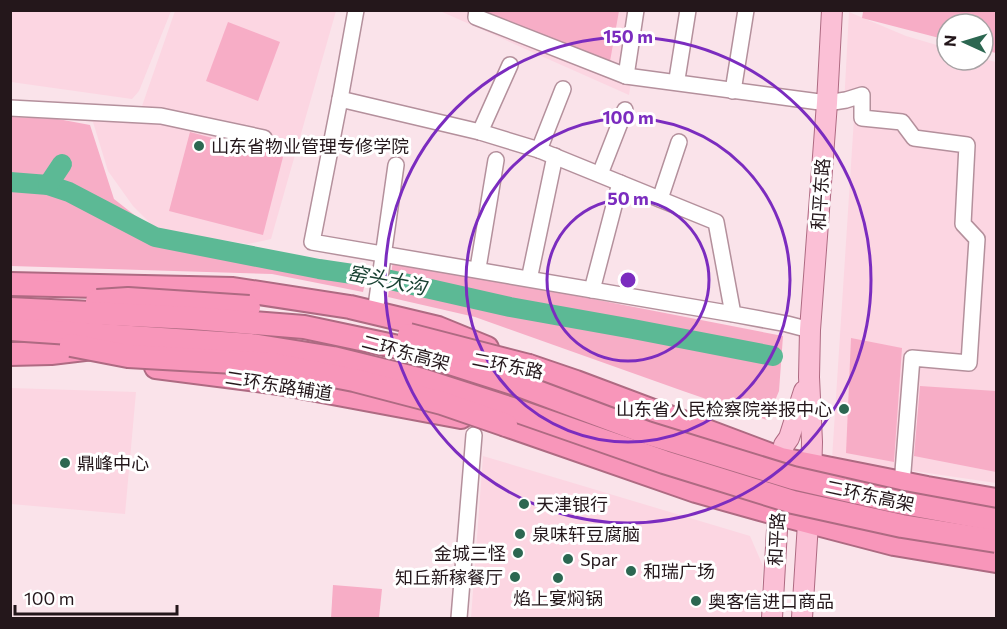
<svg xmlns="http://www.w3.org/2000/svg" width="1007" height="629" font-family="Commissioner,'Noto Sans SC',sans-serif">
  <rect width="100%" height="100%" fill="#fae3ea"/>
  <g fill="#fcd6e2">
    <path d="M11 10H171V11L139 91 132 99 11 82Z"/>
    <path d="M175 11H336L271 239 248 244 157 230 133 206 108 171 93 122 60 116 142 106Z"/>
    <path d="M440 11H642L629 95Z"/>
    <path d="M849 12 906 36 947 48V60H983V59L996 62V483L832 459 855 103 844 105Z"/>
    <path d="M11 388 136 392 125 514 11 504Z"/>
    <path d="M483 456 750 536 763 566 760 618H471Z"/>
  </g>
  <g fill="#f7adc6">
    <path d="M469 10 619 11 607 78 468 13Z"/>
    <path d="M859 11H996V53L983 50V24H947V40L862 18 863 12Z"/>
    <path d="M228 22 280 42 258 101 206 81Z"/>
    <path d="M11 117 58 119 90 125 114 199 156 232 154 243 368 270 363 292 272 274 11 266Z"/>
    <path d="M190 132 283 157 263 235 169 211Z"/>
    <path d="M393 260 783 336 779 391 767 420 683 391 475 317 388 297Z"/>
    <path d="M851 338 902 348 894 462 846 453Z"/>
    <path d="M920 386 996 391V472L914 456Z"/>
    <path d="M333 585 382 589 379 618H331Z"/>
  </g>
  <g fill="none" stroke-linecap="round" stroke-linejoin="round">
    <g stroke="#5cb995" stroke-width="20">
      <path d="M10 182 48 185 69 192 155 237 319 269 386 279 510 307 633 329 773 356"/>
      <path d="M48 185 62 164"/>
    </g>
    <defs>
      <g id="minor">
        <path d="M477 10 476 17 626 76 827 103 846 100 862 95V118L902 122 914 138 967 145 963 224 977 239 969 363 912 358 902 484"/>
        <path d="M626 76 636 10"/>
        <path d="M677 79 688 10"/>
        <path d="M733 91 746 10"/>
        <path d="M340 99 356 10"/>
        <path d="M10 108 161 116 264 138"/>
        <path d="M480 132 510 65"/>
        <path d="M539 150 563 89"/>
        <path d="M600 174 625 110"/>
        <path d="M660 199 679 142"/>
        <path d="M478 268 496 160"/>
        <path d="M530 275 555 156"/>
        <path d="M592 290 620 183"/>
        <path d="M375 313 396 165"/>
        <path d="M733 314 716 222 539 150 480 132 340 99 312 242 733 314 787 324 810 330"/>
        <path d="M459 618 474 435"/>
      </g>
      <g id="major">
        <path d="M811 478 812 442 809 377 810 330 827 103 832 10"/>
        <path d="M772 618 781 459 784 445 789 438 804 391"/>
        <path d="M802 618 809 507"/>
      </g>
      <g id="highway">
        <path d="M10 284 233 289 350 307 438 328 487 348"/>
        <path d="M10 354 51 353 93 348"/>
        <path d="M509 366H529L576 382 781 459 927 488 996 500"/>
        <path d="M156 367 279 383 461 417"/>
        <path d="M493 412 506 425 696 491 760 509 894 544 996 561"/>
      </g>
    </defs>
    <use href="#minor" stroke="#b4909c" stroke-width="18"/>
    <use href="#major" stroke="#ae6a82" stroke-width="22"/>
    <use href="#highway" stroke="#ae6a82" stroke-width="26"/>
    <use href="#minor" stroke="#fff" stroke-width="15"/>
    <use href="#major" stroke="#fbc0d6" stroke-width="20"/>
    <use href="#highway" stroke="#f896ba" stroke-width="22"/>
    <defs>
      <g id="highway-bridge">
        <path d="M97 301 128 299 249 307"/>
        <path d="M10 309 192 318 304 327 403 348 516 384 647 433 793 478 898 502 996 520"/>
        <path d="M10 329 251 345 333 358 422 380 512 409 664 462 793 502 902 526 996 541"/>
        <path d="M409 335 529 366"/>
        <path d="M71 345 128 356 272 364 354 380 442 403 506 425"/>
      </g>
    </defs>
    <use href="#highway-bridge" stroke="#ae6a82" stroke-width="26" stroke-linecap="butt"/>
    <use href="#highway-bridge" stroke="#f896ba" stroke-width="22"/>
  </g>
  <g fill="none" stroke="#7b2cbf" stroke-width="3">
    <circle cx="628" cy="280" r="81"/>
    <circle cx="628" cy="280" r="162"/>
    <circle cx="628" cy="280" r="243"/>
  </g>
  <g fill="#2c6751" stroke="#fff" stroke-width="2">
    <circle cx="199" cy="146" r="6"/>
    <circle cx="844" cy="409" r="6"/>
    <circle cx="65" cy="463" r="6"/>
    <circle cx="524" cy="504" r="6"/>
    <circle cx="520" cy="534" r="6"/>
    <circle cx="518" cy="553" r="6"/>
    <circle cx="568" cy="559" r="6"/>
    <circle cx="631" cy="571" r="6"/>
    <circle cx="515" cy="577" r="6"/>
    <circle cx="558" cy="578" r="6"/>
    <circle cx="696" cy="601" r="6"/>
  </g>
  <g text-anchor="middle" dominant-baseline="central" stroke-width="6" stroke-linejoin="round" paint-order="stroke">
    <g font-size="18" fill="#24171b" stroke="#fff" text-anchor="start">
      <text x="211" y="146">山东省物业管理专修学院</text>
      <text x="832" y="409" text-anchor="end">山东省人民检察院举报中心</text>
      <text x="77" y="463">鼎峰中心</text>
      <text x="536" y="504">天津银行</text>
      <text x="532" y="534">泉味轩豆腐脑</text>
      <text x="506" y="553" text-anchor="end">金城三怪</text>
      <text x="580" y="559">Spar</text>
      <text x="643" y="571">和瑞广场</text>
      <text x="503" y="577" text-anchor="end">知丘新稼餐厅</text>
      <text x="558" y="598" text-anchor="middle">焰上宴焖锅</text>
      <text x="708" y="601">奥客信进口商品</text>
    </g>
    <g font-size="18" fill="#24171b" stroke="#fff">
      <text transform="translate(820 194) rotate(-86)">和平东路</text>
      <text transform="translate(406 352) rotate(15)">二环东高架</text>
      <text transform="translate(508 365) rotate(11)">二环东路</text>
      <text transform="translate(279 385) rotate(9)">二环东路辅道</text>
      <text transform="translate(870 495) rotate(12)">二环东高架</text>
      <text transform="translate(776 539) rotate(-87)">和平路</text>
    </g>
    <g font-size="20" font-style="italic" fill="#184132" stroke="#fff">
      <text transform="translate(387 279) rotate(11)">窑头大沟</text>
    </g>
  </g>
  <circle cx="628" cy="280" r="9" fill="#7b2cbf" stroke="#fff" stroke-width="3"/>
  <g font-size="18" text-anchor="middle" font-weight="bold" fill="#7b2cbf" stroke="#fff" stroke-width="6" stroke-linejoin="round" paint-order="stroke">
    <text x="628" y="43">150 m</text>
    <text x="628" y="124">100 m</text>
    <text x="628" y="205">50 m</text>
  </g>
  <rect width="1007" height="629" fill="none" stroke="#24171b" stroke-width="24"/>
  <g transform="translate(965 42) rotate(274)"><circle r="28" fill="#ffffff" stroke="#a7a2a4" stroke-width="1.5"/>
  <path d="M0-4.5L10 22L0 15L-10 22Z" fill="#2c6751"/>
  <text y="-9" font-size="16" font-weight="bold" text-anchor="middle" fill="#24171b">N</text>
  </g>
  <path d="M15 605v9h162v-9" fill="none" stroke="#24171b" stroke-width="3"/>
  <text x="24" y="605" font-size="18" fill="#24171b" stroke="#ffffff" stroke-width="4.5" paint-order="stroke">100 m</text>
</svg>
